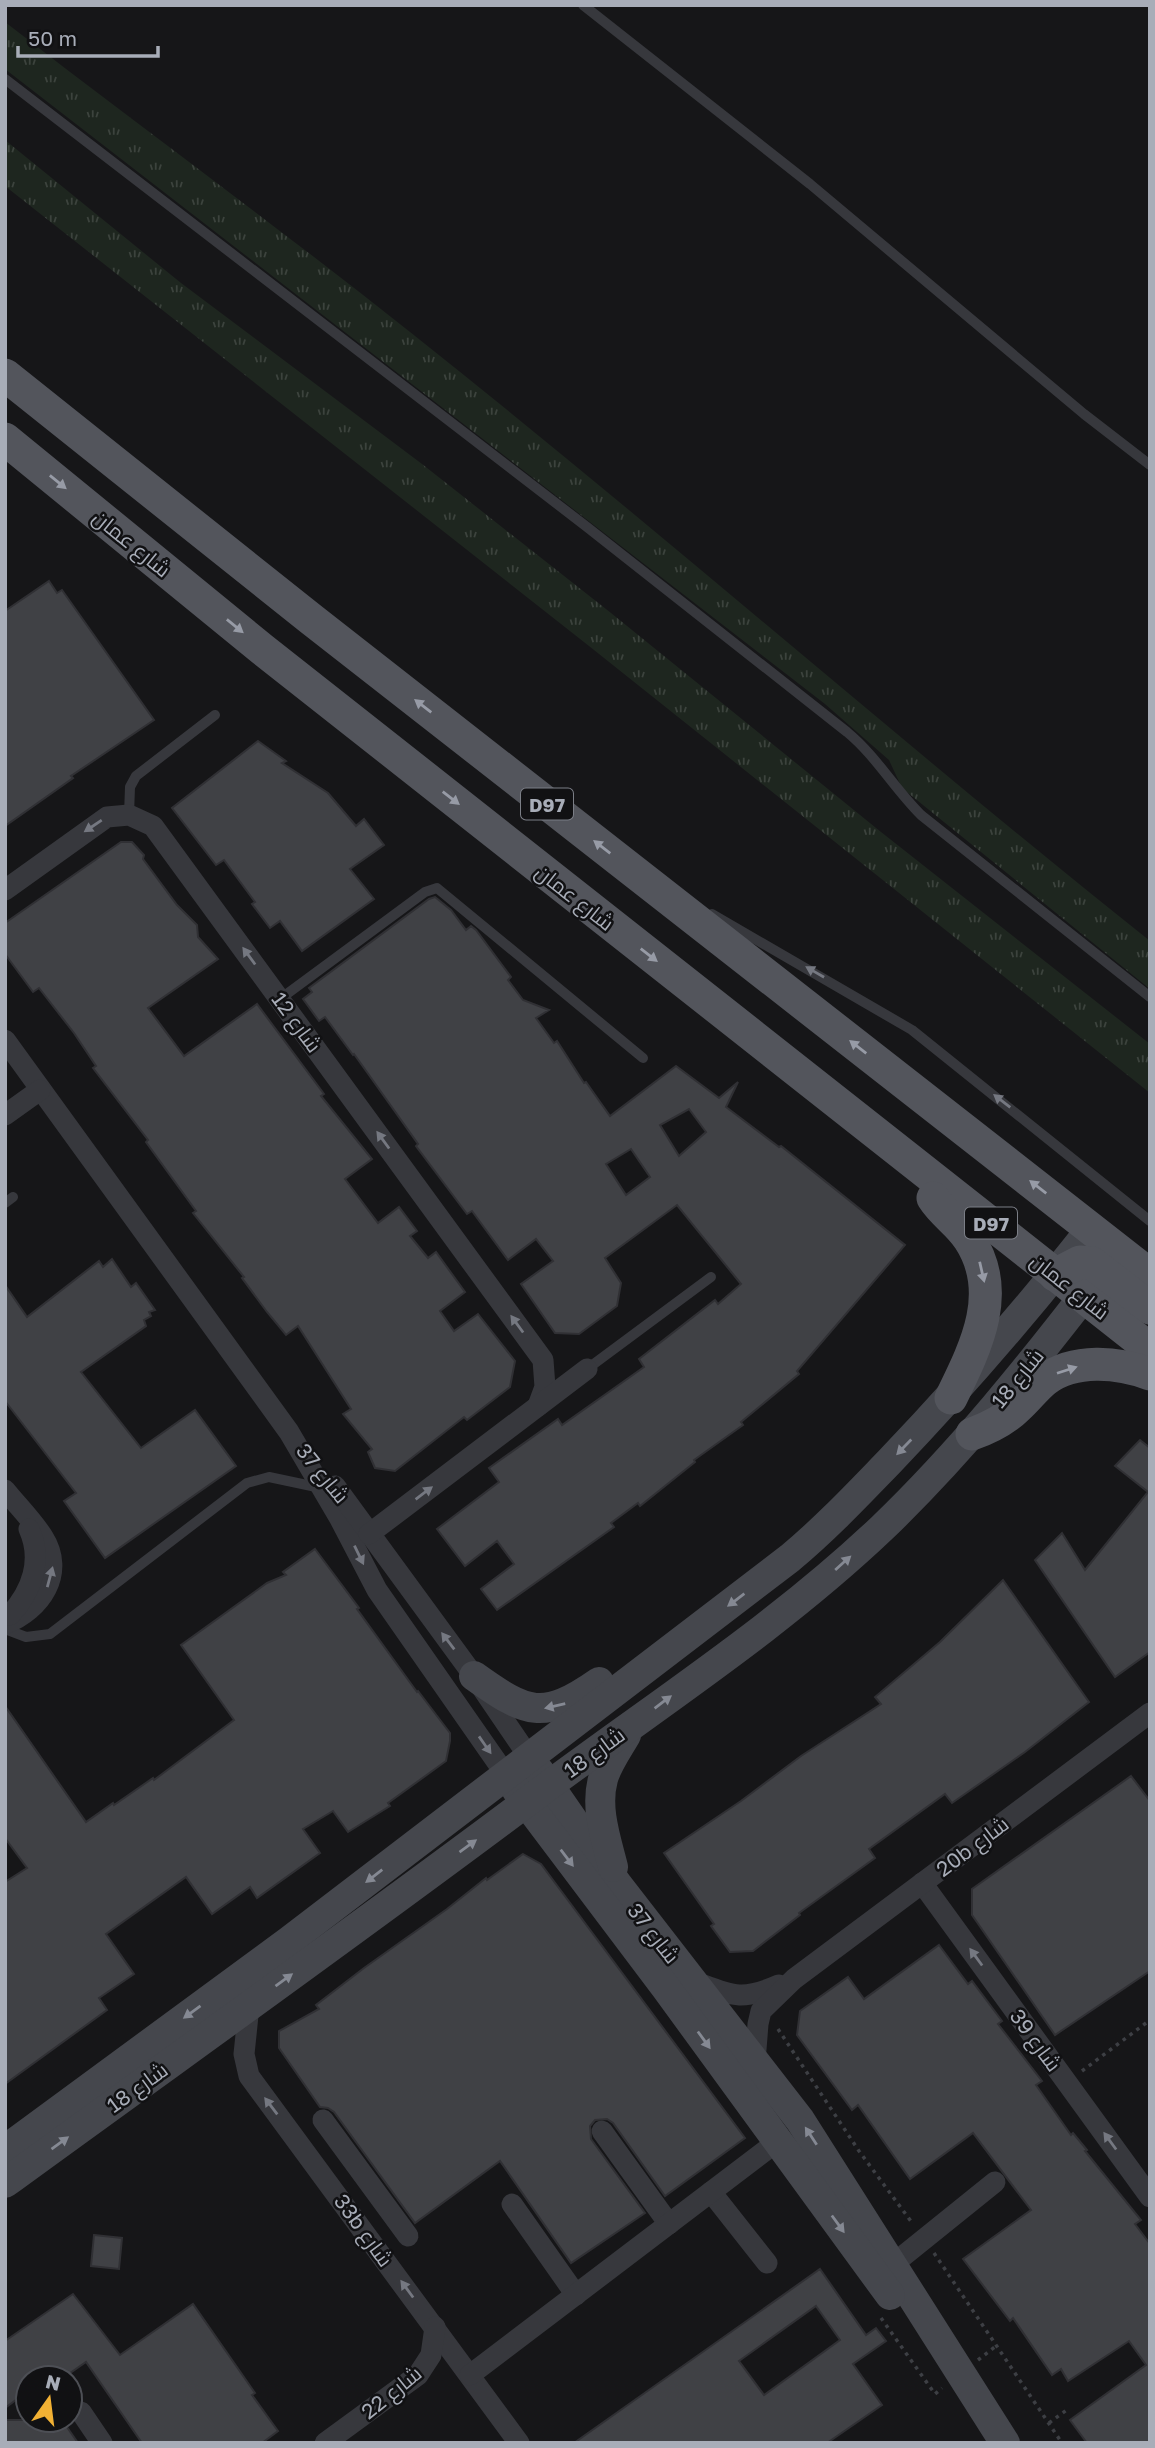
<svg xmlns="http://www.w3.org/2000/svg" width="1155" height="2448" font-family="'Golos Text',Cairo,sans-serif">
  <defs>
    <pattern id="grass-tufts" width="24" height="20" patternUnits="userSpaceOnUse" patternTransform="scale(1.75)"><rect width="24" height="20" fill="#1e261f"/><path d="M3 7l-1-3M5 7V3M7 7l1-3M15 17l-1-3M17 17v-4M19 17l1-3" fill="none" stroke="#3c433d"/></pattern>
  </defs>
  <rect width="100%" height="100%" fill="#161618"/>
  <g fill="url(#grass-tufts)">
    <path d="M5 22C139 126 277 226 410 332 660 530 900 742 1150 941V989L902 788 889 760 825 704 5 69Z"/>
    <path d="M5 140 181 283 422 464 611 613 881 832 1150 1044V1093L589 646 5 186Z"/>
  </g>
  <g fill="#404145" stroke="#303034" stroke-width="2" fill-rule="evenodd">
    <path d="M49 581 57 593 62 590 154 720 71 776 73 778 5 826V611Z"/>
    <path d="M258 741 286 761 282 763 328 793 356 826 364 819 384 845 350 869 374 899 302 951 280 921 270 928 252 904 255 902 224 860 216 865 172 808Z"/>
    <path d="M121 842H132L144 855 143 859 177 905 197 925 198 937 218 959 148 1008 184 1056 257 1004 324 1094 321 1096 372 1159 345 1179 378 1223 399 1207 417 1231 410 1236 428 1258 436 1252 465 1292 440 1311 454 1331 478 1314 515 1361 510 1387 467 1420 464 1417 395 1471 375 1468 368 1452 372 1449 343 1414 351 1409 298 1326 286 1335 267 1312 242 1278 244 1277 193 1213 196 1211 146 1142 148 1140 93 1068 96 1066 74 1033 39 988 33 992 5 954V923Z"/>
    <path d="M435 897 451 910 466 930 471 926 476 930 511 977 508 980 523 1000 549 1010 536 1018 554 1043 557 1041 584 1083 586 1082 610 1116 676 1066 719 1098 738 1082 726 1107 779 1147 781 1146 905 1245 797 1371 799 1374 741 1422 743 1425 694 1460 695 1462 640 1506 638 1503 611 1523 614 1527 497 1610 481 1589 514 1564 497 1541 465 1566 437 1529 499 1482 489 1468 558 1419 562 1425 644 1367 639 1359 715 1300 718 1304 741 1284 677 1205 605 1258 621 1283 617 1306 579 1334 555 1333 521 1284 553 1261 536 1239 508 1260 472 1211 467 1214 416 1146 418 1144 354 1054 353 1055 325 1017 319 1021 303 999 312 992 309 988 429 899ZM689 1109 706 1132 679 1156 660 1125ZM631 1149 650 1177 626 1195 606 1164Z"/>
    <path d="M112 1259 131 1287 136 1283 155 1310 149 1312 151 1316 144 1320 146 1326 81 1372 141 1448 195 1410 236 1466 105 1558 64 1501 76 1493 5 1401V1285L27 1317 99 1261 103 1267Z"/>
    <path d="M1140 1440 1150 1448V1652L1115 1677 1035 1560 1062 1533 1085 1570 1148 1492 1115 1466Z"/>
    <path d="M315 1549 359 1608 357 1609 417 1692 418 1691 450 1733V1741L446 1761 388 1803 390 1806 348 1832 333 1811 303 1829 320 1853 257 1898 250 1887 212 1914 186 1877 106 1934 134 1974 99 1998 107 2010 5 2084V1882L27 1868 5 1838V1706L86 1822 113 1803 114 1805 153 1778 154 1780 234 1720 181 1645 267 1583 286 1575 283 1572Z"/>
    <path d="M1003 1580 1089 1702 1025 1752 952 1803 945 1794 869 1849 875 1858 799 1913 800 1915 753 1951 730 1952 711 1926 714 1924 664 1853 741 1801 801 1756 881 1704 875 1697 940 1642Z"/>
    <path d="M1131 1776 1150 1801V1971L1055 2035 972 1915V1889Z"/>
    <path d="M523 1854 541 1864 745 2138 665 2196 613 2123 607 2119 595 2120 590 2126 591 2139 645 2213 571 2263 500 2161 415 2223 334 2112 328 2108 320 2107 279 2048V2031L319 2009 316 2005 364 1968 447 1909 486 1878 487 1880Z"/>
    <path d="M939 1945 968 1984 972 1981 1002 2021 998 2024 1042 2081 1036 2085 1071 2135 1073 2133 1087 2150 1085 2151 1141 2220 1135 2224 1150 2244V2443H1087L1070 2420 1146 2365 1129 2341 1068 2381 1061 2369 1052 2375 1013 2318 1010 2321 963 2259 1031 2210 973 2133 910 2179 858 2105 852 2110 797 2035 800 2011 848 1977 864 1999Z"/>
    <path d="M94 2235 122 2238 119 2269 91 2266Z"/>
    <path d="M820 2269 866 2335 876 2328 886 2341 853 2364 882 2405 827 2443H574ZM816 2306 840 2340 764 2395 739 2361Z"/>
    <path d="M73 2294 120 2355 193 2304 255 2393 252 2395 278 2431 262 2443H142L86 2362 63 2378H28V2391L5 2408V2341Z"/>
    <path d="M5 2420H62L78 2443H5Z"/>
  </g>
  <g fill="none" stroke-linecap="round" stroke-linejoin="round">
    <g stroke="#3d3f44" stroke-width="3.5" stroke-dasharray="3.5 5" stroke-linecap="butt">
      <path d="M778 2029 859 2151 913 2224"/>
      <path d="M1082 2071 1150 2020"/>
      <path d="M934 2253 1062 2443"/>
      <path d="M881 2318 935 2394 942 2388"/>
      <path d="M978 2360 996 2346"/>
      <path d="M1049 2423 1068 2409"/>
    </g>
    <g stroke="#37383d" stroke-width="10">
      <path d="M583 5 810 184 1084 414 1150 465"/>
      <path d="M5 79 587 527 847 732C876 756 894 788 921 815L1150 997"/>
      <path d="M129 815 130 787 136 776 215 715"/>
      <path d="M712 914 912 1030 1150 1221"/>
      <path d="M280 999 425 892 437 888 643 1058"/>
      <path d="M5 1203 13 1197"/>
      <path d="M587 1369 711 1277"/>
      <path d="M5 1629 26 1637 50 1634 247 1483 269 1477 321 1488"/>
    </g>
    <g stroke="#37383d" stroke-width="21">
      <path d="M5 890 107 817 129 815 153 826 543 1360 545 1387 538 1406"/>
      <path d="M5 1040 289 1432 340 1519 377 1590 506 1775"/>
      <path d="M5 1115 40 1090"/>
      <path d="M335 1486 474 1676 529 1757"/>
      <path d="M5 1490C17 1505 34 1522 43 1537 66 1573 41 1610 5 1624"/>
      <path d="M369 1534 587 1369"/>
      <path d="M10 1615C32 1591 43 1560 29 1529"/>
      <path d="M922 1883 1150 2197"/>
      <path d="M693 1981C731 1995 740 2002 779 1985"/>
      <path d="M249 2006 244 2054 249 2076 519 2443"/>
      <path d="M755 2062 758 2024 761 2011 794 1979 1150 1713"/>
      <path d="M323 2120 408 2236"/>
      <path d="M602 2131 669 2224"/>
      <path d="M711 2192 767 2263"/>
      <path d="M512 2204 576 2295"/>
      <path d="M892 2265 995 2182"/>
      <path d="M470 2375 778 2141"/>
      <path d="M81 2412 102 2443"/>
      <path d="M325 2443 418 2375 431 2355 435 2327"/>
    </g>
    <g stroke="#45474d" stroke-width="30">
      <path d="M474 1676C527 1714 543 1721 599 1682"/>
      <path d="M539 1771 617 1884 800 2120 1005 2443"/>
      <path d="M516 1789 666 1988 890 2295"/>
      <path d="M613 1867C606 1839 595 1808 603 1779 607 1764 618 1749 626 1735"/>
      <path d="M5 2150 289 1941 790 1558C826 1528 857 1495 889 1462 961 1387 1027 1310 1091 1229"/>
      <path d="M5 2183C186 2051 369 1921 548 1786 661 1702 780 1625 882 1528 961 1452 1030 1366 1097 1279"/>
    </g>
    <g stroke="#53555c" stroke-width="33">
      <path d="M5 375 311 619 1150 1275"/>
      <path d="M5 439 262 649 1150 1349"/>
      <path d="M933 1198C943 1214 959 1223 969 1239 1004 1292 976 1347 951 1398"/>
      <path d="M1055 1275 1080 1262 1092 1263 1150 1308"/>
      <path d="M972 1434C989 1428 1005 1420 1018 1407 1028 1398 1035 1388 1045 1380 1074 1358 1118 1362 1150 1374"/>
    </g>
  </g>
  <defs><path id="oneway-solid" d="M-6-.8H1V-3.2L6.5 0L1 3.2V.8H-6Z" transform="scale(1.75)"/></defs>
  <g fill="#979ba6">
    <use href="#oneway-solid" transform="translate(58 482) rotate(39)"/>
    <use href="#oneway-solid" transform="translate(235 626) rotate(39)"/>
    <use href="#oneway-solid" transform="translate(423 706) rotate(-142)"/>
    <use href="#oneway-solid" transform="translate(451 798) rotate(38)"/>
    <use href="#oneway-solid" transform="translate(602 847) rotate(-142)"/>
    <use href="#oneway-solid" transform="translate(649 955) rotate(38)"/>
    <use href="#oneway-solid" transform="translate(858 1047) rotate(-142)"/>
    <use href="#oneway-solid" transform="translate(1038 1187) rotate(-142)"/>
    <use href="#oneway-solid" transform="translate(982 1272) rotate(77)"/>
    <use href="#oneway-solid" transform="translate(1067 1370) rotate(-18)"/>
  </g>
  <g fill="#757881">
    <use href="#oneway-solid" transform="translate(93 826) rotate(146)"/>
    <use href="#oneway-solid" transform="translate(249 956) rotate(-126)"/>
    <use href="#oneway-solid" transform="translate(815 972) rotate(-150)"/>
    <use href="#oneway-solid" transform="translate(1002 1101) rotate(-142)"/>
    <use href="#oneway-solid" transform="translate(383 1140) rotate(-126)"/>
    <use href="#oneway-solid" transform="translate(517 1324) rotate(-126)"/>
    <use href="#oneway-solid" transform="translate(424 1493) rotate(-37)"/>
    <use href="#oneway-solid" transform="translate(359 1555) rotate(64)"/>
    <use href="#oneway-solid" transform="translate(50 1577) rotate(-75)"/>
    <use href="#oneway-solid" transform="translate(448 1641) rotate(-127)"/>
    <use href="#oneway-solid" transform="translate(485 1745) rotate(55)"/>
    <use href="#oneway-solid" transform="translate(976 1957) rotate(-126)"/>
    <use href="#oneway-solid" transform="translate(271 2106) rotate(-127)"/>
    <use href="#oneway-solid" transform="translate(1110 2141) rotate(-126)"/>
    <use href="#oneway-solid" transform="translate(407 2289) rotate(-126)"/>
  </g>
  <g fill="#858993">
    <use href="#oneway-solid" transform="translate(904 1447) rotate(134)"/>
    <use href="#oneway-solid" transform="translate(843 1563) rotate(-42)"/>
    <use href="#oneway-solid" transform="translate(736 1600) rotate(143)"/>
    <use href="#oneway-solid" transform="translate(663 1702) rotate(-37)"/>
    <use href="#oneway-solid" transform="translate(555 1706) rotate(167)"/>
    <use href="#oneway-solid" transform="translate(468 1846) rotate(-36)"/>
    <use href="#oneway-solid" transform="translate(567 1858) rotate(53)"/>
    <use href="#oneway-solid" transform="translate(374 1876) rotate(142)"/>
    <use href="#oneway-solid" transform="translate(284 1980) rotate(-36)"/>
    <use href="#oneway-solid" transform="translate(192 2012) rotate(144)"/>
    <use href="#oneway-solid" transform="translate(704 2040) rotate(54)"/>
    <use href="#oneway-solid" transform="translate(811 2136) rotate(-123)"/>
    <use href="#oneway-solid" transform="translate(60 2143) rotate(-36)"/>
    <use href="#oneway-solid" transform="translate(838 2224) rotate(54)"/>
  </g>
  <g text-anchor="middle" dominant-baseline="central" stroke-width="5" stroke-linejoin="round" paint-order="stroke">
    <g fill="#111113" stroke="#7b7e86" stroke-width="2">
      <rect x="521" y="788.5" width="52" height="31" rx="5"/>
      <rect x="965" y="1207.5" width="52" height="31" rx="5"/>
    </g>
    <g font-size="19" font-weight="bold" fill="#a8adb8">
      <text x="547" y="804">D97</text>
      <text x="991" y="1223">D97</text>
    </g>
    <g font-size="21" fill="#a8adb8" stroke="#111113">
      <text transform="translate(132 543) rotate(39)">شارع عمان</text>
      <text transform="translate(575 897) rotate(38)">شارع عمان</text>
      <text transform="translate(297 1022) rotate(54)">شارع 12</text>
      <text transform="translate(1070 1286) rotate(38)">شارع عمان</text>
      <text transform="translate(1017 1378) rotate(-51)">شارع 18</text>
      <text transform="translate(323 1473) rotate(51)">شارع 37</text>
      <text transform="translate(594 1752) rotate(-36)">شارع 18</text>
      <text transform="translate(972 1846) rotate(-37)">20b شارع</text>
      <text transform="translate(654 1933) rotate(52)">شارع 37</text>
      <text transform="translate(1036 2040) rotate(54)">شارع 39</text>
      <text transform="translate(137 2087) rotate(-36)">شارع 18</text>
      <text transform="translate(364 2230) rotate(54)">33b شارع</text>
      <text transform="translate(391 2392) rotate(-39)">شارع 22</text>
    </g>
  </g>
  <rect width="1155" height="2448" fill="none" stroke="#a8adb8" stroke-width="14"/>
  <g transform="translate(49 2399) rotate(14)"><circle r="33" fill="#111113" stroke="#4d4f55" stroke-width="2"/>
  <path d="M0-5L12 26L0 18L-12 26Z" fill="#f2b134"/>
  <text y="-10" font-size="19" font-weight="bold" text-anchor="middle" fill="#a8adb8">N</text>
  </g>
  <path d="M18 46v10h140v-10" fill="none" stroke="#a8adb8" stroke-width="3.5"/>
  <text x="28" y="46" font-size="21" fill="#a8adb8" stroke="#111113" stroke-width="5" paint-order="stroke">50 m</text>
</svg>
